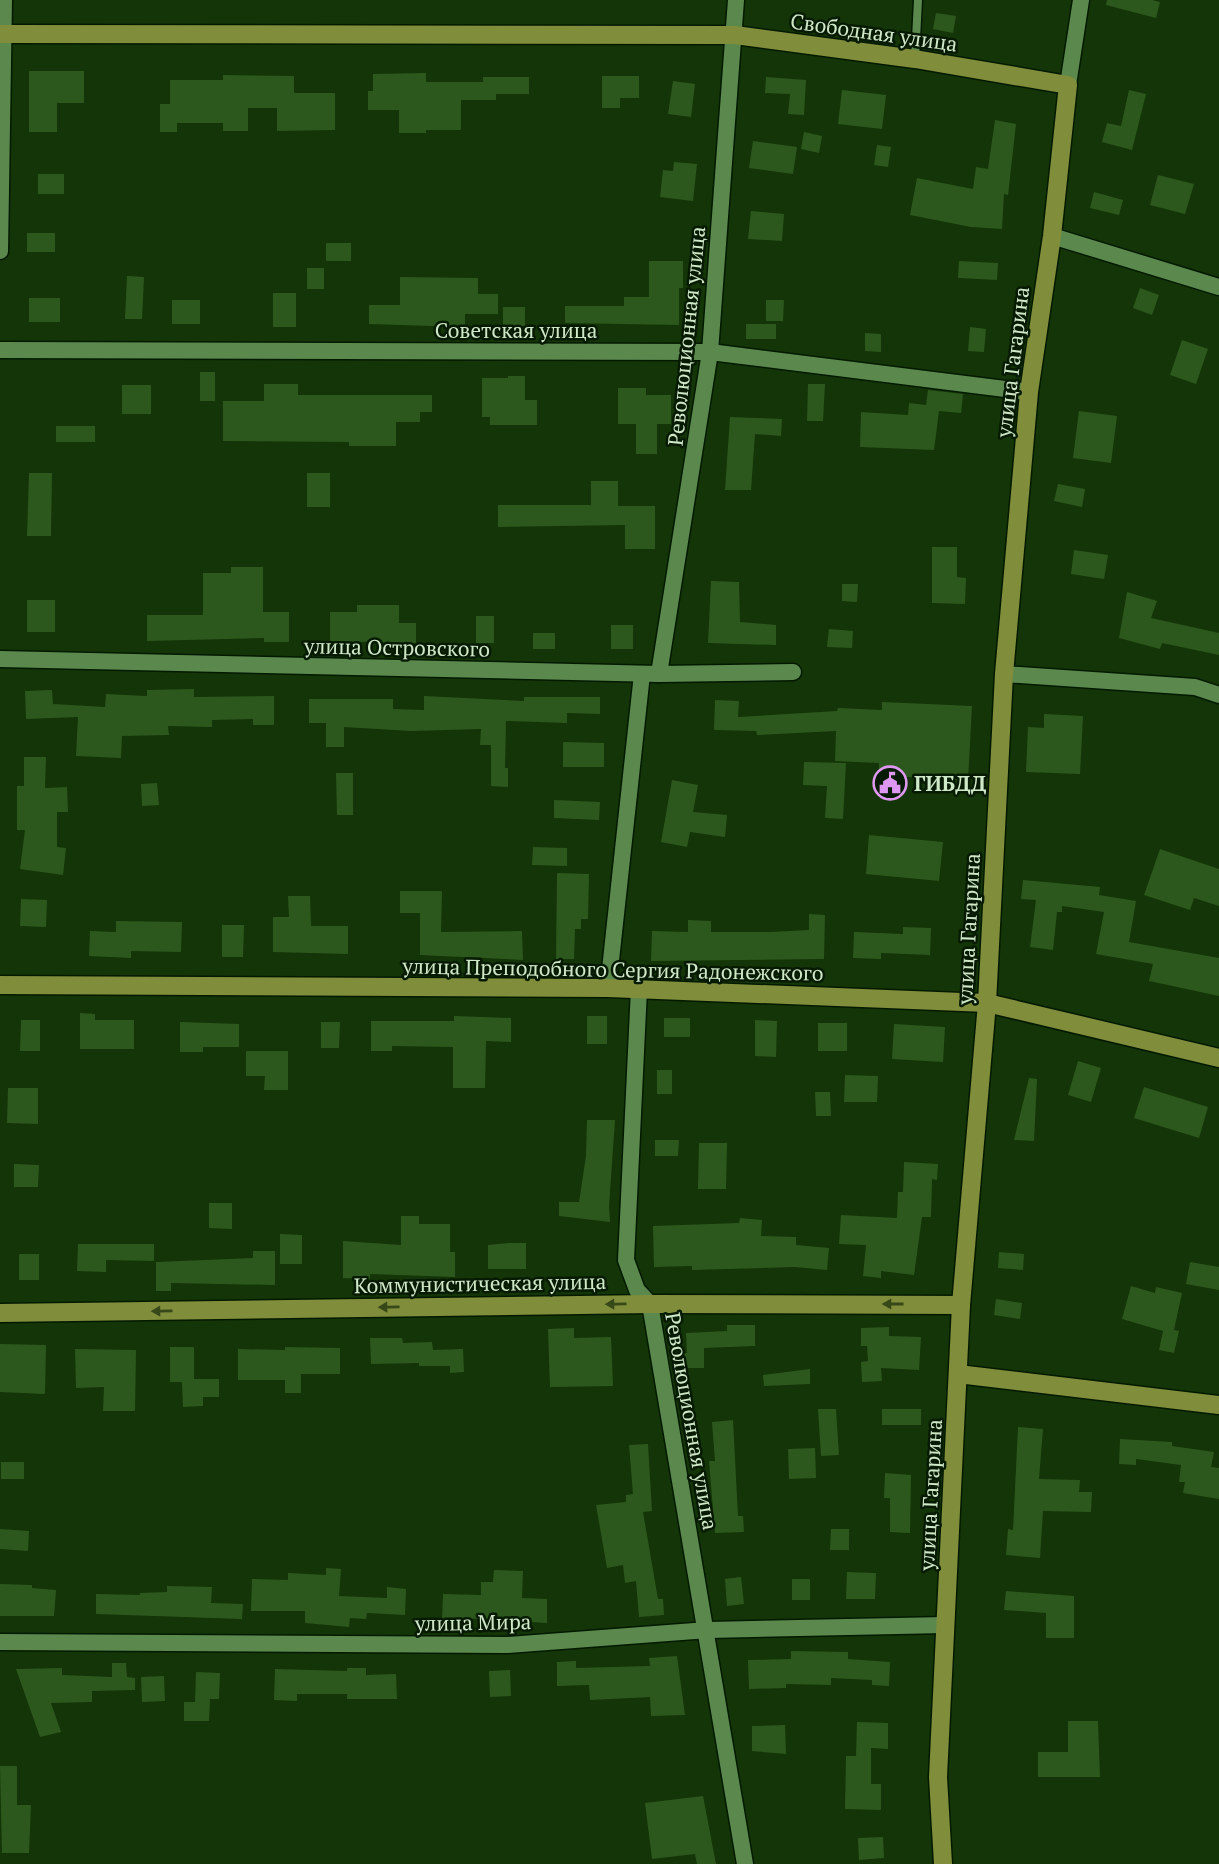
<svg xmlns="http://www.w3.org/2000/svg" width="1219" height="1864" font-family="'PT Serif',serif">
  <rect width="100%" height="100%" fill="#143507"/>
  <g fill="#2c581d">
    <path d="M1107 0H1152L1160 2 1156 18 1106 5Z"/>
    <path d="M936 13 956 16 953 33 933 29Z"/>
    <path d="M29 71H84V103H57V132H29Z"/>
    <path d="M426 73V82H483V77H529V94H496V100H461V130H426V133H399V110H368V91H373V74Z"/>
    <path d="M223 75 294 76V93H335V130L277 131V108H248V131H223V123H177V132H160V104H170V80H223Z"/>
    <path d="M602 76H639V98H620V108H602Z"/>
    <path d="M766 77 806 80 804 115 788 114 790 94 765 93Z"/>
    <path d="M673 81 695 84 691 117 668 114Z"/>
    <path d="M842 90 886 95 882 129 838 124Z"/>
    <path d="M1129 90 1146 94 1132 150 1102 142 1107 123 1121 126Z"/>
    <path d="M995 120 1016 124 1008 195 1004 194 1002 229 971 227 910 215 917 178 973 189 976 167 988 169Z"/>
    <path d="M804 132 822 136 819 153 801 149Z"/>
    <path d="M753 141 797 147 793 174 749 168Z"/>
    <path d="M877 145 891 147 888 167 874 165Z"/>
    <path d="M674 162 697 164 693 201 660 197 663 170 673 171Z"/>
    <rect x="38" y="174" width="26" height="20"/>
    <path d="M1158 175 1194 184 1185 214 1150 205Z"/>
    <path d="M1094 192 1123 200 1119 215 1090 208Z"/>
    <path d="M751 211 784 214 782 241 748 239Z"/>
    <rect x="27" y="233" width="28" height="19"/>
    <rect x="326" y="243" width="25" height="18"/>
    <path d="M649 261H683V288H679V325L565 323V306H624V297H649Z"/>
    <path d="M959 261 998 263 997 280 958 278Z"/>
    <rect x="307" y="268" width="17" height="21"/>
    <path d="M127 276 144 277 142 319H125Z"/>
    <path d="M400 277 478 278V294H498V314H465V327L369 324V305H400Z"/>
    <path d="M1140 288 1159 295 1152 315 1133 308Z"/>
    <rect x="273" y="293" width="23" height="34"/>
    <rect x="29" y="298" width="31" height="24"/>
    <rect x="172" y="300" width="28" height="24"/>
    <path d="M766 300H784L783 321H766Z"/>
    <rect x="503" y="307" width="22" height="19"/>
    <rect x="746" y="324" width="30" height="15"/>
    <path d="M970 327 986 329 984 352 968 351Z"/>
    <path d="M865 333 881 334V352L865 351Z"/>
    <path d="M1182 340 1208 349 1196 384 1170 375Z"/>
    <rect x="200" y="372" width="15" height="29"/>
    <path d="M508 376H525V400H537V425H490V417H482V378H508Z"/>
    <path d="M264 384H298V395H432V412H420V422H396V446H349V442L223 441V401H264Z"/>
    <path d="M808 384H825L823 421H807Z"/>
    <rect x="122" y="385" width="29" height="29"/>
    <path d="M618 388H646V395H671V424H657V454H636V424H618Z"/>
    <path d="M928 390 963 394 961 413 939 411 934 450 860 447 861 412 908 415 909 403 926 405Z"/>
    <path d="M1079 411 1117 416 1111 463 1073 458Z"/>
    <path d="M730 417 782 419 781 436 755 434 751 490H725Z"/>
    <rect x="56" y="426" width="39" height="16"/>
    <path d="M29 473H52L51 536H27Z"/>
    <rect x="307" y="473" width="23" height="34"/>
    <path d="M591 481H618V506H655V549H625V525L498 527V505H591Z"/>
    <path d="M1058 484 1085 489 1082 507 1054 501Z"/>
    <path d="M932 547H957V577L966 578 965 604 932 603Z"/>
    <path d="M1074 550 1108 555 1104 579 1071 574Z"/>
    <path d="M231 567H263V612H289V642H264V638L147 641V615H203V573H231Z"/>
    <path d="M711 581 739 582 740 622 776 625V645L708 643Z"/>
    <path d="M842 584H858L857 602 842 601Z"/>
    <path d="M1127 592 1157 601 1151 618 1219 633V655L1162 643 1160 649 1119 638Z"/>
    <rect x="27" y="600" width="28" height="32"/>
    <path d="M357 605H399V623H416V643L330 641V612H357Z"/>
    <rect x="476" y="616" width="18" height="27"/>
    <rect x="611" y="625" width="22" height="24"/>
    <path d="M829 629 853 631 852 648 827 647Z"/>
    <rect x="533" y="633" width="22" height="16"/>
    <path d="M194 689V697L274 696V725H253V719L212 720V727L168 726 169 735 122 736 121 758 76 756 78 717 26 719 25 691 52 690 53 704 105 707 106 694 147 696V690Z"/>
    <path d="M424 696 524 701V697H600V714L567 713V723L506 721 505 768H508V787L491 786V745H480L481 729 411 731 344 727V747H326V723H309V699H393V709L424 710Z"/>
    <path d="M715 700 739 701 738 717 837 711 838 708 882 710V702L972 706 968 781 879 775V763L835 761 836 731 757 735 756 731 714 730Z"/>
    <path d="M1044 714 1083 716 1080 774 1026 772 1028 727 1044 728Z"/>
    <path d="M563 742 604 743V767H563Z"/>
    <path d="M24 757H46L45 788 67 787 68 812H57V847L66 848 63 875 20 869 25 830H17V786H24Z"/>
    <path d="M804 762 846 763 843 819 825 818 827 786 803 785Z"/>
    <path d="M336 773H353V815H337Z"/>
    <path d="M672 780 698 785 693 812 727 815 725 837 690 832 687 847 661 842Z"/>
    <path d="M157 783 159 805 142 806 141 784Z"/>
    <path d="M554 800 600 802 599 820 554 818Z"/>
    <path d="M869 835 943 842 939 881 866 874Z"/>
    <path d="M533 847 567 848V866L532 865Z"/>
    <path d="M1160 849 1219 869V906L1194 898 1190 910 1144 895Z"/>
    <path d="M557 873 589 874 588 919H581V929H575L574 959H556Z"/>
    <path d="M1023 880 1100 887 1099 895 1136 901 1129 942 1219 958V996L1149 981 1153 964 1096 954 1104 912 1062 906V912H1057L1053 950 1030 947 1036 900 1021 899Z"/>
    <path d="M400 891H442L441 932 522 931 523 960 420 955V913H400Z"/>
    <path d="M288 896H310L311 926H348V954L273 952V917H289Z"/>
    <path d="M21 899 47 900 46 927 20 926Z"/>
    <path d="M809 914 825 915 824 959 651 961 652 931 688 932V920L711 921V932H771L809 930Z"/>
    <path d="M116 921 182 922 181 952 131 951V958L89 956 90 931 116 932Z"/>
    <path d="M222 925H244L243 957H222Z"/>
    <path d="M903 927 931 928 930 955 881 953V959L853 958 854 932 903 934Z"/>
    <path d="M80 1013 95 1014V1020H134V1049H80Z"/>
    <path d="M454 1016 511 1018V1042L486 1041 485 1088H453V1047L392 1046V1051H371V1021H454Z"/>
    <rect x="587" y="1016" width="20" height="28"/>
    <rect x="664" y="1018" width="26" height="19"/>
    <path d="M21 1020H40V1051H20Z"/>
    <path d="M755 1020 777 1021 776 1057 755 1056Z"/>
    <path d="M180 1022 239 1024V1047H203V1052H180Z"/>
    <path d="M321 1022H340L339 1048H321Z"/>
    <rect x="818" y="1023" width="29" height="28"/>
    <path d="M894 1024 945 1027 943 1062 892 1059Z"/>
    <path d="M246 1051H288V1090H264L265 1076H246Z"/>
    <path d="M1078 1061 1101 1068 1091 1102 1068 1095Z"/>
    <rect x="657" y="1070" width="15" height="24"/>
    <path d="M845 1075 878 1076 877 1102H844Z"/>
    <path d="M1029 1078 1037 1079 1034 1141 1014 1140Z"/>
    <path d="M1144 1087 1208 1107 1199 1138 1134 1118Z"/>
    <path d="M8 1088H38V1124L7 1123Z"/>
    <path d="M815 1092H830L831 1116H816Z"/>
    <path d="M587 1120H615L609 1206 610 1222 559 1216V1202H579L586 1156Z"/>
    <path d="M655 1140H679L678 1156H655Z"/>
    <path d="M699 1143H727L726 1189H698Z"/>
    <path d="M904 1162 938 1164 937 1180 932 1179 931 1217H922L914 1275 881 1271V1278L863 1276 866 1245 839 1244 841 1215 897 1218 898 1192H903Z"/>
    <path d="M14 1164 39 1165 38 1187H14Z"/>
    <path d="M209 1203H232V1229L209 1228Z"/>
    <path d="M401 1216H419V1224H450V1252H455V1277L370 1274V1279L343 1278V1241L401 1245Z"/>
    <path d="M740 1218 762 1220 761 1236 796 1237V1245L829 1248 827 1270 795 1267 692 1270V1266L654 1267 653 1226 739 1223Z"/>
    <path d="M280 1234 302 1235V1264H280Z"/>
    <path d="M509 1243H526V1269H488V1245Z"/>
    <path d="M78 1244H154V1261L106 1260V1272L77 1271Z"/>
    <path d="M253 1251H275V1285L171 1283V1291H156V1262L253 1258Z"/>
    <path d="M999 1252 1024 1254 1023 1270 998 1268Z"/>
    <rect x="19" y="1254" width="20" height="26"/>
    <path d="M1190 1262 1219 1267V1290L1186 1284Z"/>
    <path d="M1131 1286 1155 1293 1156 1287 1182 1293 1174 1330 1179 1331 1174 1353 1159 1350 1163 1331 1122 1319Z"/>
    <path d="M996 1299 1022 1303 1020 1319 994 1315Z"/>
    <path d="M727 1325H755V1346L704 1348V1368H683V1353H687L686 1333 727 1331Z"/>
    <path d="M889 1327V1336L921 1337 919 1370 881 1368 882 1381 862 1382 861 1362 868 1361 867 1346H861V1328Z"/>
    <path d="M574 1328V1338L611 1337 613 1386 550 1387 548 1329Z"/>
    <path d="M370 1338H402L403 1343 432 1342 433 1350 463 1349 464 1372 450 1373V1366H419V1363L371 1364Z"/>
    <path d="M0 1344 46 1345 45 1394 0 1392Z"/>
    <path d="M170 1347H194V1379H219V1397H203V1406L183 1407 182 1382H170Z"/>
    <path d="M285 1347 340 1348V1374H301V1393H285V1380H238V1349L285 1350Z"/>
    <path d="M75 1349 136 1350 135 1411H103L104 1387 76 1388Z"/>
    <path d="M810 1369V1384L764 1386 763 1375Z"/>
    <path d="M818 1409H836L839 1455 821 1456Z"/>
    <rect x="882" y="1409" width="39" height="16"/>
    <path d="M733 1420 738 1516H743L744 1532 715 1533 709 1461H715L712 1422Z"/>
    <path d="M1018 1427 1043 1429 1039 1479 1080 1480 1079 1492H1092L1091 1512 1043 1511 1040 1558 1006 1555 1008 1529 1013 1530Z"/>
    <path d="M1120 1439 1172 1442V1446L1214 1452 1211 1467 1219 1468V1499L1183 1493 1185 1482H1179L1181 1465 1136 1459V1465L1119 1464Z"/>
    <path d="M648 1444 652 1511 643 1512 658 1599H663L664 1615 639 1617 636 1581 625 1583 623 1565 607 1568 596 1505 626 1502V1495L633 1494 629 1445Z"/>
    <path d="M815 1448 816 1478 789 1479 788 1449Z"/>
    <rect x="1" y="1462" width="23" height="17"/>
    <path d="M885 1473 911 1475 910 1533 890 1532V1498H884Z"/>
    <path d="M0 1529 29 1531 28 1551 0 1549Z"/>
    <path d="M831 1529H849V1550H830Z"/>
    <path d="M326 1568 341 1569 339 1596 387 1598V1587L406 1589 405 1615 367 1613 366 1619 350 1618 349 1627 305 1623V1611H251L252 1579 288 1580V1573L326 1575Z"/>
    <path d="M494 1570 523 1571 522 1598 547 1599V1623L461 1618V1624L442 1623 443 1594 481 1595V1582H493Z"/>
    <path d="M847 1572 876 1573 875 1599H846Z"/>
    <path d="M741 1577 744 1604 727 1606 725 1579Z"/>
    <rect x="792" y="1579" width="18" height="21"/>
    <path d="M0 1584 32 1585V1588L56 1590 54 1616H0Z"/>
    <path d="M167 1586 212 1587 211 1603 243 1604 242 1619 96 1614V1594L140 1595V1593L167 1592Z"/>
    <path d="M1006 1591 1074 1596V1638H1046V1613L1004 1610Z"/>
    <path d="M791 1651 848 1652V1659L890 1662 889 1686 872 1685V1680L831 1678V1685L786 1684V1688L749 1689 748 1660 791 1659Z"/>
    <path d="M677 1656 685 1715 651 1716 650 1697 590 1700 589 1685 557 1686V1662L576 1661V1668L650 1666 649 1658Z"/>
    <path d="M112 1663H126L127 1677 135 1678V1690L92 1691V1702L51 1703 61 1732 40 1737 16 1669 62 1668V1675L112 1677Z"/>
    <path d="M347 1668H366V1675L396 1674 397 1699H347V1694H297V1701L274 1700 275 1669 347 1671Z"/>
    <path d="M510 1670 511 1696 490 1697 489 1671Z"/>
    <path d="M196 1672 220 1673 219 1699H210L209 1721H184V1702H195Z"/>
    <path d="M164 1676 165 1701 142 1702 141 1677Z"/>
    <path d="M1068 1721H1098L1100 1777H1038V1752H1068Z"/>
    <path d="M857 1722 888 1723V1749L871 1748V1784H881V1810L845 1809 846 1756H856Z"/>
    <path d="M785 1725 786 1754 752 1751V1726Z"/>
    <path d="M0 1766H17V1805H31L29 1853H2Z"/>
    <path d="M703 1796 716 1864H697L695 1854 652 1859 645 1803Z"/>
    <path d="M883 1837 884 1858 859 1860 858 1838Z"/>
  </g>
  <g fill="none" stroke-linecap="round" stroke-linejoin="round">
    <defs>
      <path id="lane" d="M915 59 918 0"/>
      <g id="street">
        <path d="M1068 85 1081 0"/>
        <path d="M1052 236 1219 287"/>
        <path d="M0 251 4 0"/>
        <path d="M0 350 710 352 1029 392"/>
        <path d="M0 659 659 674 793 672"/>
        <path d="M659 674 710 352 736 0"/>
        <path d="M1004 674 1195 687 1219 695"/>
        <path d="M608 988 642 674"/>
        <path d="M639 989 626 1260 637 1290 650 1304 745 1864"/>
        <path d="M0 1642 507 1645 708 1630 946 1625"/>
      </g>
      <g id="secondary">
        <path d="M0 34 735 35 915 59 1068 85 1052 236 1029 392 1004 674 987 1003 961 1305 938 1777 943 1864"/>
        <path d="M0 985 608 988 987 1003 1219 1058"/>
        <path d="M0 1313 650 1304 961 1305"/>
        <path d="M958 1374 1219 1405"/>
      </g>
    </defs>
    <use href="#lane" stroke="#041a00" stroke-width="11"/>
    <use href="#street" stroke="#041a00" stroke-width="19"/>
    <use href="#secondary" stroke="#041a00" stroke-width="21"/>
    <use href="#lane" stroke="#5b894d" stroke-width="8"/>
    <use href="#street" stroke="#5b894d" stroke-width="16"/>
    <use href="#secondary" stroke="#808d3a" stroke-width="18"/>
  </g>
  <defs><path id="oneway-solid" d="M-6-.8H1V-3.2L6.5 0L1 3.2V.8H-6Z" transform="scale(1.75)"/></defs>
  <g fill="#374819">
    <use href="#oneway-solid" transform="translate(616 1304) rotate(179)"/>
    <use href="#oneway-solid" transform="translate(893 1304) rotate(-180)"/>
    <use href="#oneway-solid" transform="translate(389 1307) rotate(179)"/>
    <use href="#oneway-solid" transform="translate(162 1311) rotate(179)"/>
  </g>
  <defs>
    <symbol id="civic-ring" viewBox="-11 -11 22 22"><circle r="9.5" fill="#071a03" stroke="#de98f2" stroke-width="1.5"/><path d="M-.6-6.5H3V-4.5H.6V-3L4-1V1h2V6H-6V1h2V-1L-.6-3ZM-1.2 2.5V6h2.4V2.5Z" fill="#de98f2"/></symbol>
  </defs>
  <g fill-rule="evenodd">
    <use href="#civic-ring" x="871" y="764" width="38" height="38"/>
  </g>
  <g text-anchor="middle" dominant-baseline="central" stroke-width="5" stroke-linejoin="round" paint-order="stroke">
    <g font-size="21" fill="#cfe8c8" stroke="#071a03">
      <text transform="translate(874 32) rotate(8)">Свободная улица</text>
      <text x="516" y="330">Советская улица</text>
      <text transform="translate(686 336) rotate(-84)">Революционная улица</text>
      <text transform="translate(1012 362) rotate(-83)">улица Гагарина</text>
      <text transform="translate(397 647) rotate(1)">улица Островского</text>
      <text transform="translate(968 929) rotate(-87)">улица Гагарина</text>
      <text transform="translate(613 969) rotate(1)">улица Преподобного Сергия Радонежского</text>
      <text transform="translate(480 1283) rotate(-1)">Коммунистическая улица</text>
      <text transform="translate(692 1421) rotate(80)">Революционная улица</text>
      <text transform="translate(930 1495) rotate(-87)">улица Гагарина</text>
      <text transform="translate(473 1622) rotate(-1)">улица Мира</text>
    </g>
    <g font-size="21" font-weight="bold" fill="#cfe8c8" stroke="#071a03" text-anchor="start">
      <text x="914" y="783">ГИБДД</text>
    </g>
  </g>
</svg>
